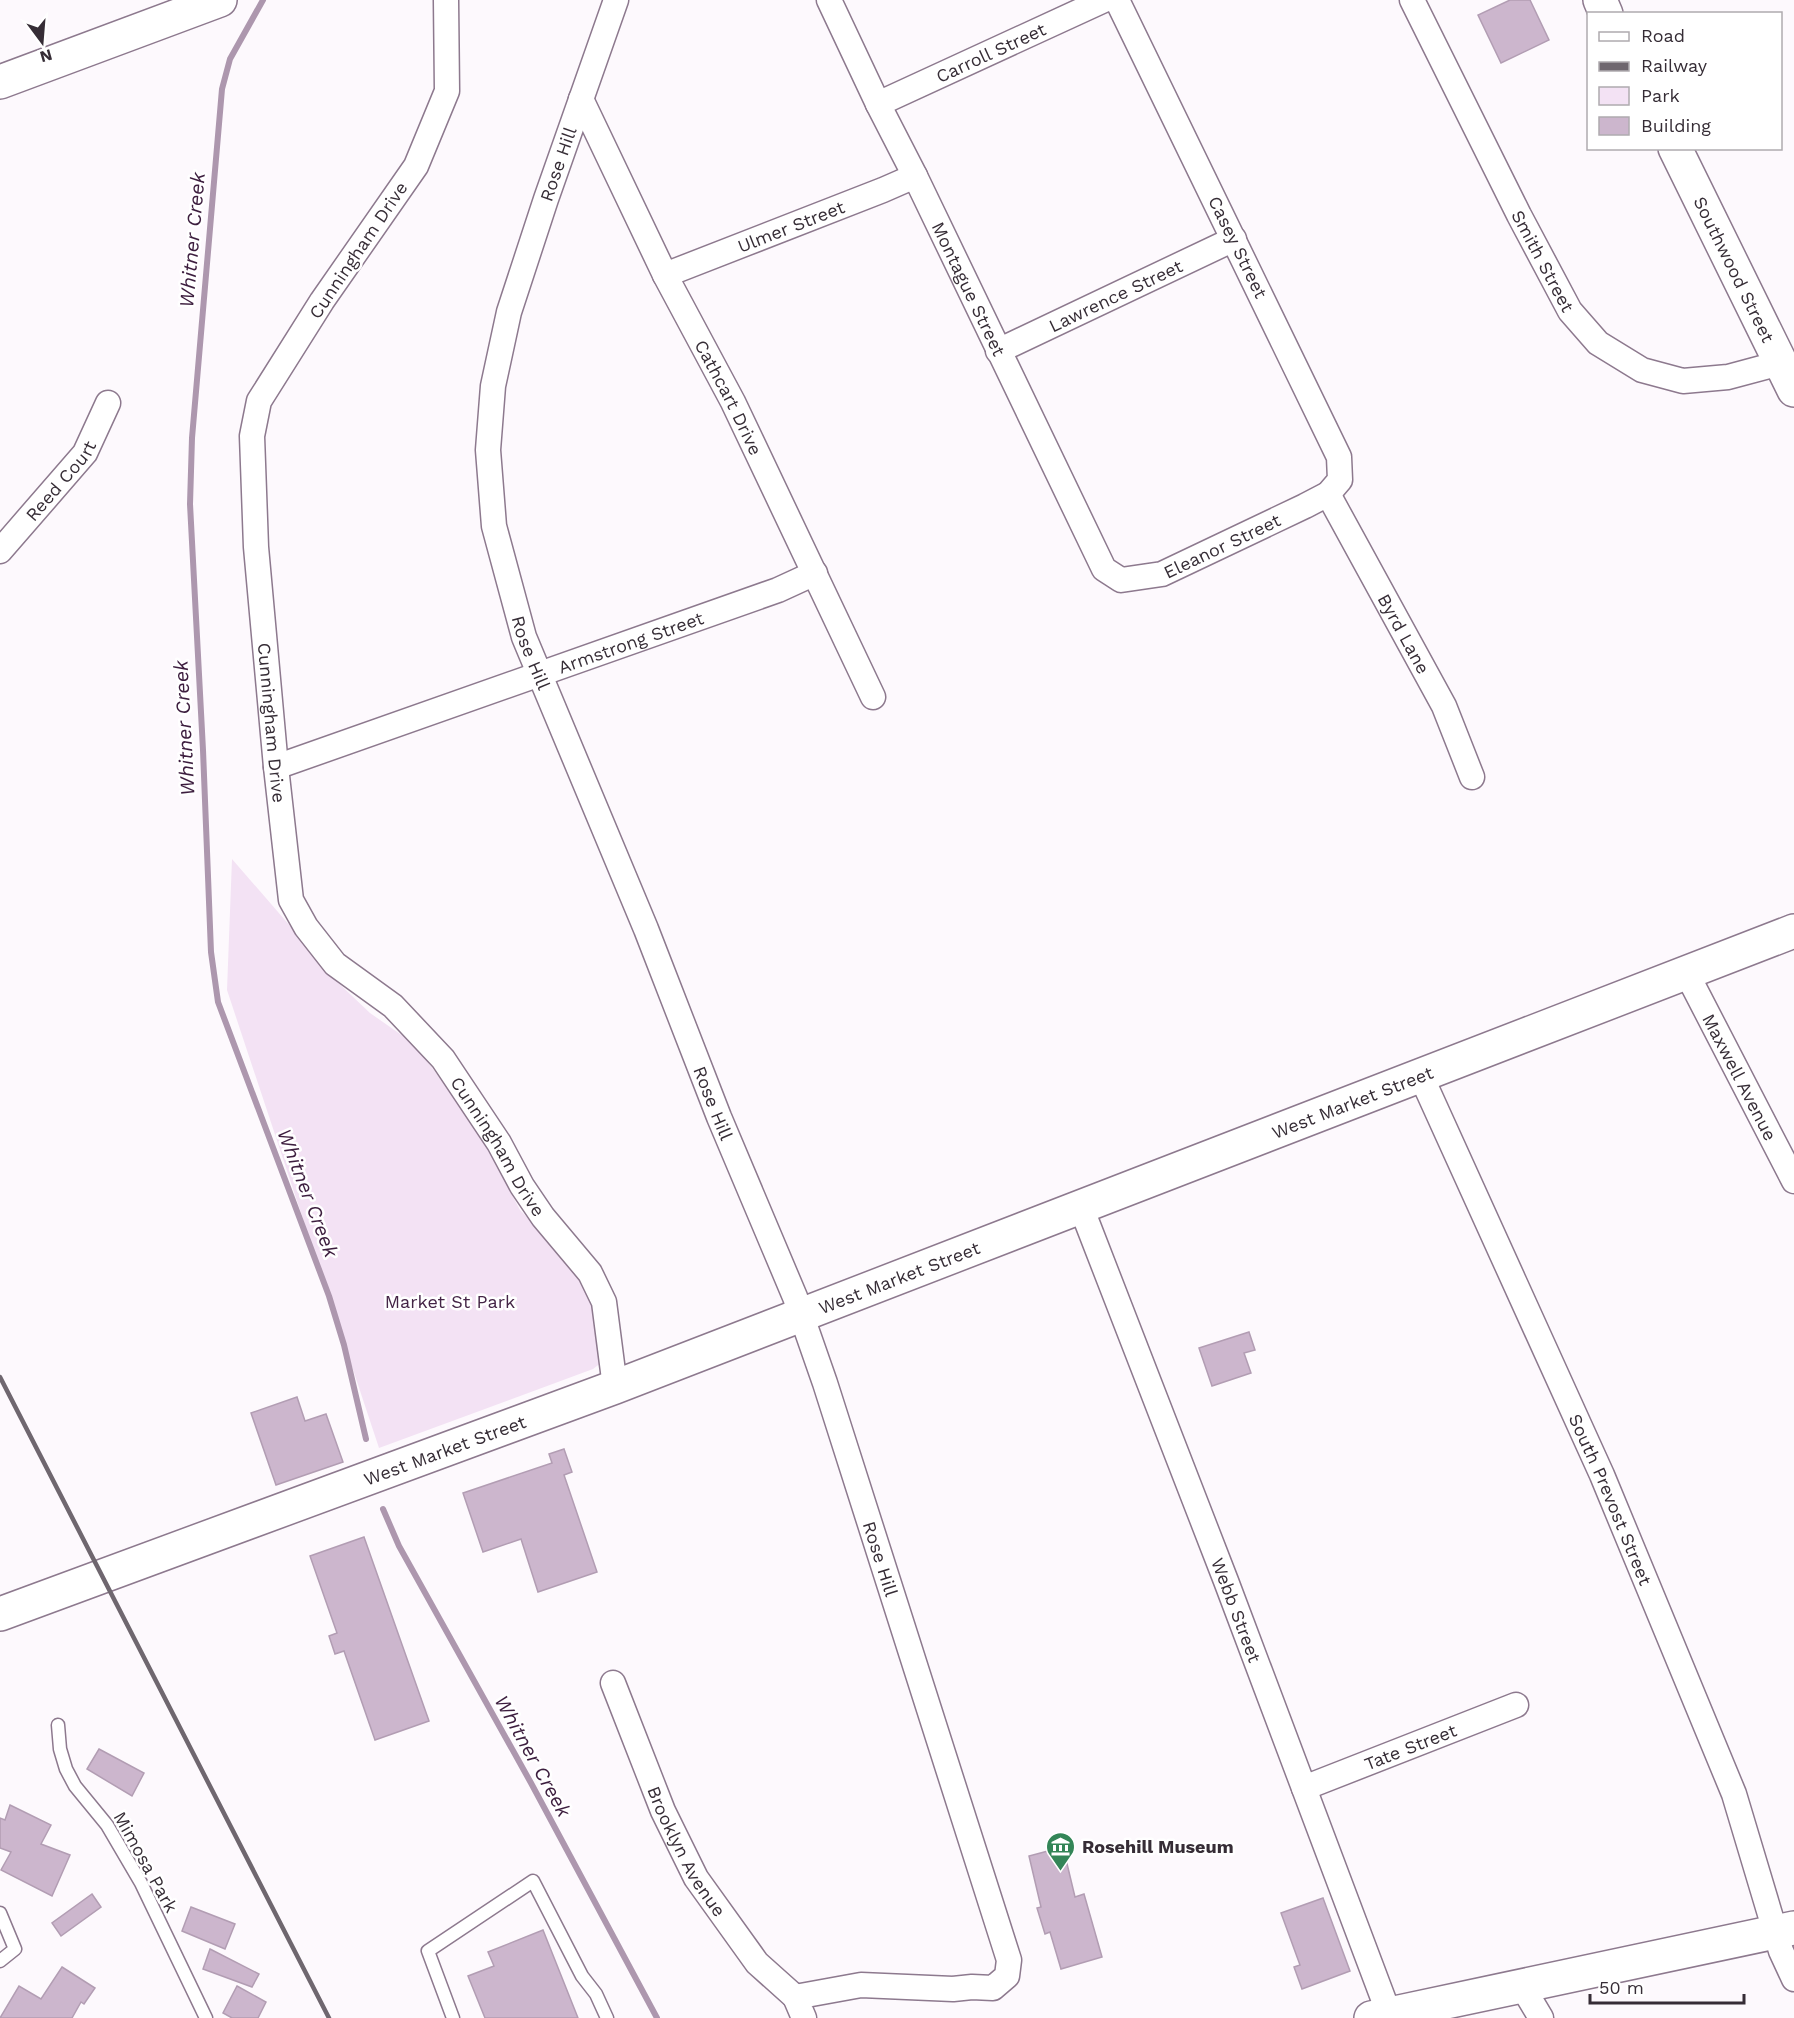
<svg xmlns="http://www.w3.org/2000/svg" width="1794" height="2018" font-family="'Work Sans',sans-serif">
  <rect width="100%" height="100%" fill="#fdf9fd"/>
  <path fill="#f3e2f4" d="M232 859 291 927 331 976 370 1013 413 1043 472 1120 520 1210 566 1257 590 1292 602 1362 593 1369 379 1448 227 990Z"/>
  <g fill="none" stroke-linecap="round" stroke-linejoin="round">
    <g stroke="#ad97ae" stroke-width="6">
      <path d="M263 0 230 59 222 89 192 438 190 504 203 750 211 952 218 1002 329 1296 344 1345 366 1439"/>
      <path d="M383 1509 399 1546 531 1783 657 2018"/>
    </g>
  </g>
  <g fill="#ccb6cd" stroke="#b29db3" stroke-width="1.5">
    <path d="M1510 0H1530L1549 40 1501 63 1478 15Z"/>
    <path d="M1249 1332 1255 1350 1244 1353 1251 1373 1212 1386 1199 1348Z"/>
    <path d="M297 1397 305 1421 326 1414 343 1462 276 1485 251 1413Z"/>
    <path d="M564 1449 572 1472 564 1475 597 1572 538 1592 521 1539 483 1552 463 1493 552 1463 549 1454Z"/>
    <path d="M364 1537 429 1721 375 1740 344 1651 335 1654 329 1636 337 1633 310 1556Z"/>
    <path d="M99 1749 144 1773 132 1796 87 1769Z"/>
    <path d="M10 1805 51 1825 41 1844 70 1855 52 1896 1 1870 11 1852 0 1848V1818L5 1820Z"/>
    <path d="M1063 1847 1075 1897 1084 1894 1102 1957 1061 1969 1050 1932 1045 1934 1037 1908 1041 1907 1029 1856Z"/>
    <path d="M92 1894 101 1907 61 1936 52 1923Z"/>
    <path d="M1323 1898 1350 1971 1302 1989 1294 1967 1300 1965 1281 1913Z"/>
    <path d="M191 1907 235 1924 225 1949 182 1931Z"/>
    <path d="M543 1930 578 2018H485L468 1976 494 1966 488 1952Z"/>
    <path d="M210 1949 259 1974 252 1987 203 1969Z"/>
    <path d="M62 1967 95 1988 84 2004 81 2002 72 2018H0L19 1986 41 1999Z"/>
    <path d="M237 1986 266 2002 258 2018H232L223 2013Z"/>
  </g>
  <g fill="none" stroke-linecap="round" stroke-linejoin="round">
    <defs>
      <g id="lane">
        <path d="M58 1725 60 1749 66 1769 75 1786 107 1825 141 1883 206 2018"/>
        <path d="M0 1913 15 1949 0 1961"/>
        <path d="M453 2018 428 1951 533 1881 582 1976 596 1994 607 2018"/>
      </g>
      <g id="street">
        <path id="s1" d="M446 0 447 91 416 166 322 301 259 401 252 436 256 547 276 767 291 900 306 927 335 964 393 1006 443 1059 499 1143 522 1186 543 1217 590 1273 604 1302 615 1387"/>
        <path id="s2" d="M616 0 546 199 509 312 493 386 488 450 494 526 524 637 646 929 719 1117 795 1297 825 1383 1009 1960 1007 1976 993 1988 972 1987 953 1989 861 1985 795 1997 804 2018"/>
        <path id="s3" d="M829 0 878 104 915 176 1104 569 1121 580 1162 574 1305 506 1328 494 1340 480 1339 457 1117 0"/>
        <path id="s4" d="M1412 0 1519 215 1570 311 1598 343 1642 370 1683 381 1728 377 1780 363"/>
        <path id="s5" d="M581 99 665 275 733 402 873 697"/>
        <path id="s6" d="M878 104 1104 0"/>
        <path id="s7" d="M665 275 883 190 915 176"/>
        <path id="s8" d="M998 351 1234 239"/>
        <path id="s9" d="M1328 494 1444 706 1472 777"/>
        <path id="s10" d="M0 551 85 453 108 403"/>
        <path id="s11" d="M276 767 778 590 815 573"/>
        <path id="s12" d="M1686 972 1794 1181"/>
        <path id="s13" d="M1421 1076 1602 1475 1734 1794 1781 1951 1794 1979"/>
        <path id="s14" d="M1081 1207 1226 1581 1389 2014"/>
        <path id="s15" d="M613 1683 663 1811 696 1878 757 1963 795 1997"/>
        <path id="s16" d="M1304 1788 1516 1705"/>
        <path d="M1522 1986 1541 2018"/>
      </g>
      <g id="secondary">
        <path d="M1600 0 1606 14"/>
        <path d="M0 82 220 0"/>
        <path id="s17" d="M1675 148 1794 390"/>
        <path id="s18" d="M0 1614 615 1387 1794 931"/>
        <path d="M1371 2018 1794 1928"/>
      </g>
    </defs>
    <use href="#lane" stroke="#8d798e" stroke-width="15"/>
    <use href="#street" stroke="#8d798e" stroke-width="27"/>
    <use href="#secondary" stroke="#8d798e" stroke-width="36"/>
    <use href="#lane" stroke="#fff" stroke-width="12"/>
    <use href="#street" stroke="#fff" stroke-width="24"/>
    <use href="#secondary" stroke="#fff" stroke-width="33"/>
    <path stroke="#6f676f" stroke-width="4.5" d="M0 1377 329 2018"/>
  </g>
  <defs>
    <symbol id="museum-pin" viewBox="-11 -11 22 30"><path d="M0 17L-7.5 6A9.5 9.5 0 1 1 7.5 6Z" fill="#338557" stroke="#fff"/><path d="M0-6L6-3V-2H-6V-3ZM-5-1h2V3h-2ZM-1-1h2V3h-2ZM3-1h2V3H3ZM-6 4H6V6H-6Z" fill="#fff"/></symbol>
  </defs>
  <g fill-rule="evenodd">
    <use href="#museum-pin" x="1044" y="1830" width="33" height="45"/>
  </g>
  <g text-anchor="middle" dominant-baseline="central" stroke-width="5" stroke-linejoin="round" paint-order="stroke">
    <g font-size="18" fill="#362d36" stroke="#fff">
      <text stroke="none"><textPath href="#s6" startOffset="124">Carroll Street</textPath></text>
      <text transform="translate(558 164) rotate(-71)">Rose Hill</text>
      <text stroke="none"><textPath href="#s7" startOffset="135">Ulmer Street</textPath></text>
      <text transform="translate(1238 247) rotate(64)">Casey Street</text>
      <text transform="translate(358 250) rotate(-56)">Cunningham Drive</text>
      <text stroke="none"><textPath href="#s4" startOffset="292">Smith Street</textPath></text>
      <text stroke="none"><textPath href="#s17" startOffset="135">Southwood Street</textPath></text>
      <text stroke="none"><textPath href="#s3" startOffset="321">Montague Street</textPath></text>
      <text stroke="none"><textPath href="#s8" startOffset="130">Lawrence Street</textPath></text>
      <text stroke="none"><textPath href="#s5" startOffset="333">Cathcart Drive</textPath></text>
      <text stroke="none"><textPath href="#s10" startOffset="93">Reed Court</textPath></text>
      <text stroke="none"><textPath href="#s3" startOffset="760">Eleanor Street</textPath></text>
      <text stroke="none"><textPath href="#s9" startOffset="159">Byrd Lane</textPath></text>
      <text stroke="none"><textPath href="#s11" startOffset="376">Armstrong Street</textPath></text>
      <text stroke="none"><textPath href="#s2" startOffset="678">Rose Hill</textPath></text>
      <text stroke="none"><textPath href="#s1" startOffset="778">Cunningham Drive</textPath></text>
      <text stroke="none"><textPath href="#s12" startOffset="118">Maxwell Avenue</textPath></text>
      <text stroke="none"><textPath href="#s2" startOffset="1164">Rose Hill</textPath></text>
      <text stroke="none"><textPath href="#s18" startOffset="1446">West Market Street</textPath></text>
      <text stroke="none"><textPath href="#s1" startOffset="1282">Cunningham Drive</textPath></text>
      <text stroke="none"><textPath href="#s18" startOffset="960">West Market Street</textPath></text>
      <text stroke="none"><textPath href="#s18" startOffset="474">West Market Street</textPath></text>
      <text stroke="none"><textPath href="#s13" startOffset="464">South Prevost Street</textPath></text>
      <text stroke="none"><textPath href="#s2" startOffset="1650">Rose Hill</textPath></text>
      <text stroke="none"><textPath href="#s14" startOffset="432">Webb Street</textPath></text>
      <text stroke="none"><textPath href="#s16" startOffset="114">Tate Street</textPath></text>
      <text stroke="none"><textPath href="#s15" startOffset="184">Brooklyn Avenue</textPath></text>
      <text transform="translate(146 1862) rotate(61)">Mimosa Park</text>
    </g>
    <g font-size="18" fill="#442446" stroke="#fff">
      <text x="450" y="1301">Market St Park</text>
    </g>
    <g font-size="18" font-weight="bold" fill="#362d36" stroke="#fff" text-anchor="start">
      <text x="1082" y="1846">Rosehill Museum</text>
    </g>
    <g font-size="20" font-style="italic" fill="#3c1d3e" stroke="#fff">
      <text transform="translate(192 240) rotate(-85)">Whitner Creek</text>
      <text transform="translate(184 728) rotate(-93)">Whitner Creek</text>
      <text transform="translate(308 1193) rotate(69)">Whitner Creek</text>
      <text transform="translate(533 1756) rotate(61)">Whitner Creek</text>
    </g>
  </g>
  <rect x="1587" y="12" width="195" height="138" fill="#ffffff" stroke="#afabaf" stroke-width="1.5"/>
  <rect x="1599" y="32" width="30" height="9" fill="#ffffff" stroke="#afabaf" stroke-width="1.5"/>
  <text x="1641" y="42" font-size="18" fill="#362d36">Road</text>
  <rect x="1599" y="62" width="30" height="9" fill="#6f676f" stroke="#afabaf" stroke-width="1.5"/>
  <text x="1641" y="72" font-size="18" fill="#362d36">Railway</text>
  <rect x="1599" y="87" width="30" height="18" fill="#f3e2f4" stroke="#afabaf" stroke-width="1.5"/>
  <text x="1641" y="102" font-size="18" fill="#362d36">Park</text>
  <rect x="1599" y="117" width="30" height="18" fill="#ccb6cd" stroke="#afabaf" stroke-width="1.5"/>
  <text x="1641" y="132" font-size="18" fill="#362d36">Building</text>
  <g transform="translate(42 42) rotate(164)" stroke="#ffffff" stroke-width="4.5" paint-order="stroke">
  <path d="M0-4.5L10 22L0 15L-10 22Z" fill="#362d36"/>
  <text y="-9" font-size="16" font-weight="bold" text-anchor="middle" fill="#362d36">N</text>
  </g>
  <path d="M1590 1994v9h154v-9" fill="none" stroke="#362d36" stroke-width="3"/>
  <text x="1599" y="1994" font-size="18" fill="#362d36" stroke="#ffffff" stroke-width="4.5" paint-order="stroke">50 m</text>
</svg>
